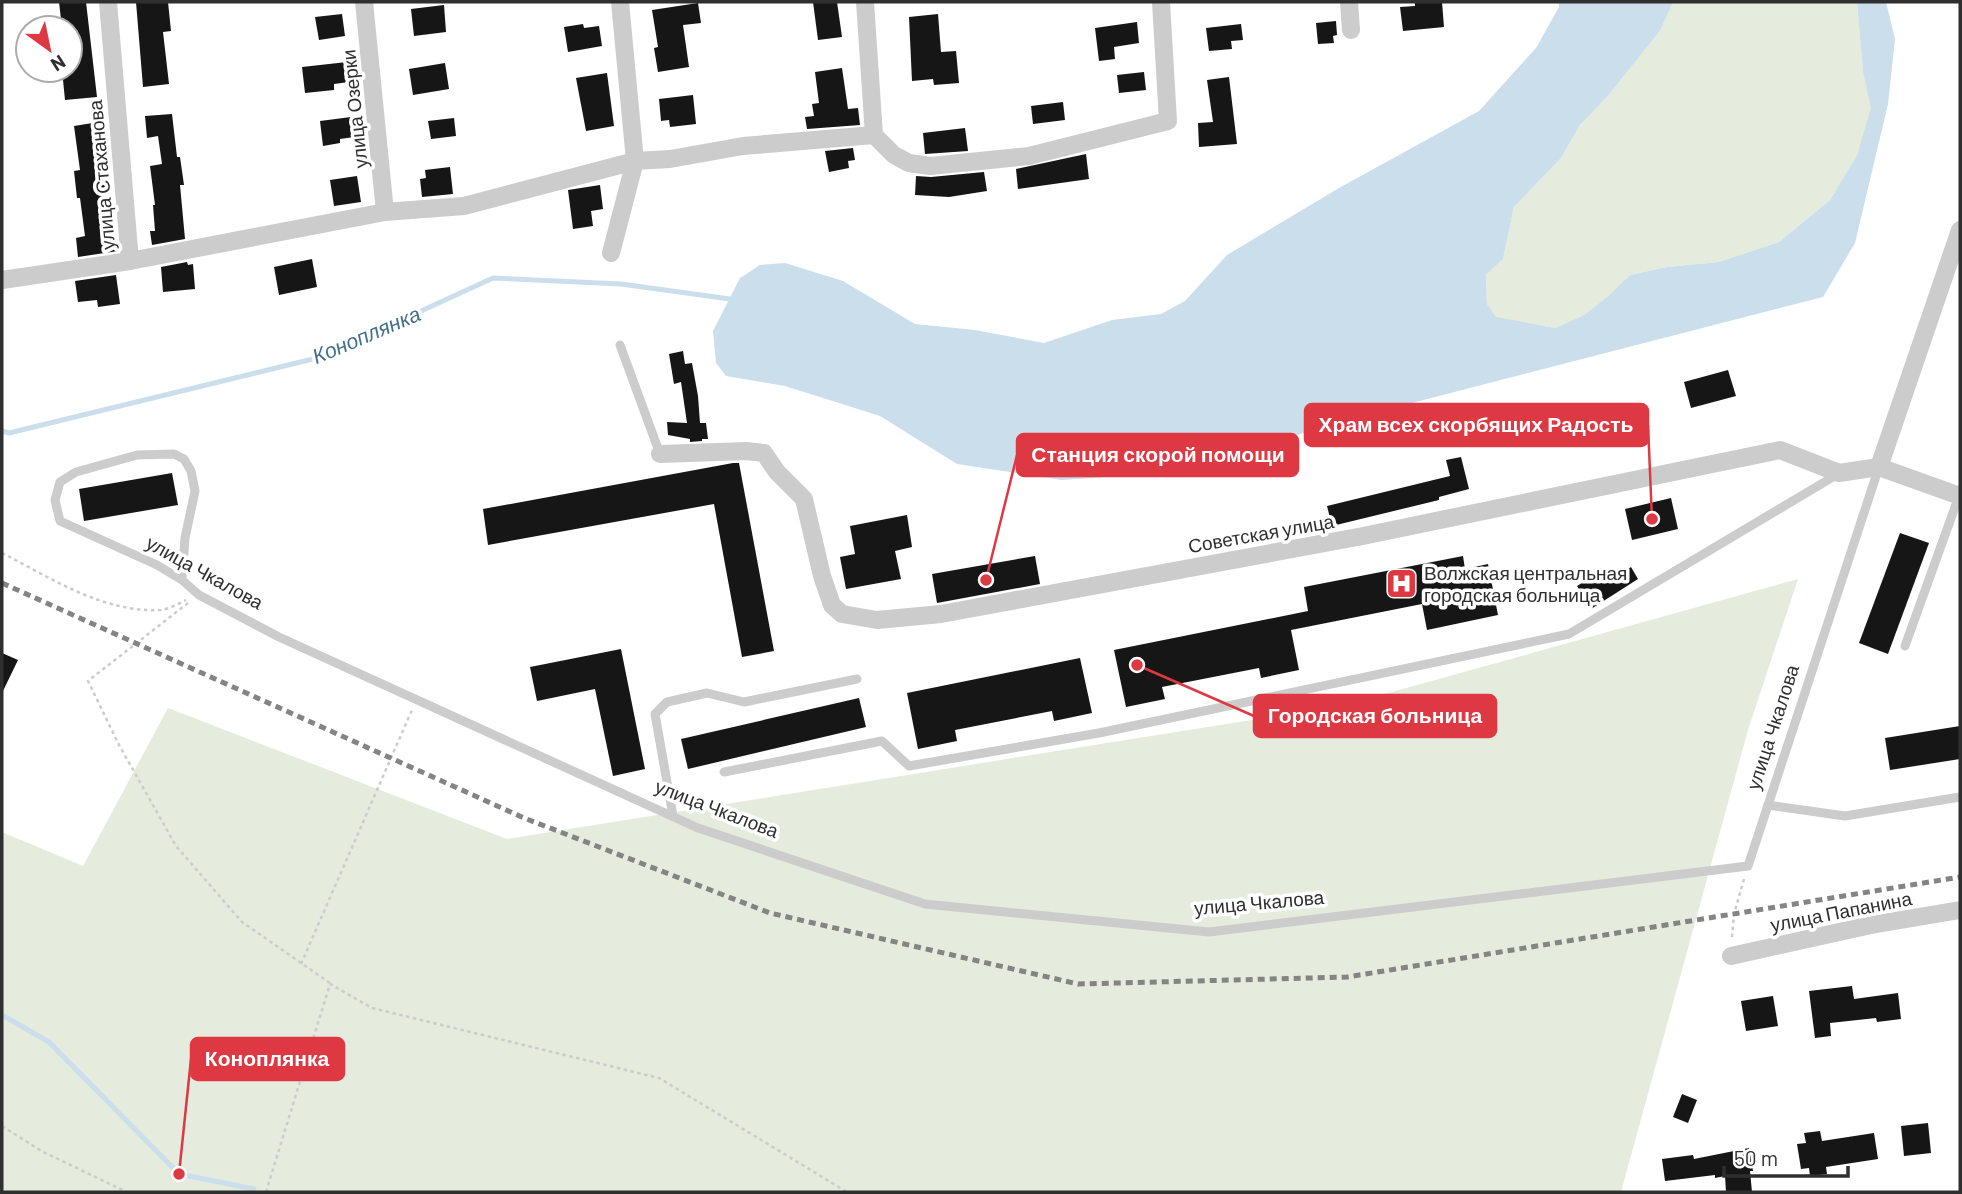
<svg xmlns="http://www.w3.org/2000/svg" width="1962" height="1194" font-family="Barlow,sans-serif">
  <rect width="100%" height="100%" fill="#fff"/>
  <g fill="#e5ebdd">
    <path d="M1673 2H1857L1863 72 1872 108 1857 155 1830 200 1779 242 1719 262 1667 267 1630 275 1607 297 1584 315 1555 328 1496 318 1487 304 1486 275 1503 259 1514 207 1561 158 1580 125 1607 97 1660 31Z"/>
    <path d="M1798 579 1748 730 1621 1192H2V832L83 866 168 708 507 839 1345 705Z"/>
  </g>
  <path fill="#cadeeb" d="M1559 2H1673L1660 31 1607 97 1580 125 1561 158 1514 207 1503 259 1486 275 1487 304 1496 317 1555 328 1584 315 1607 297 1630 275 1667 267 1719 262 1779 242 1830 200 1857 155 1871 108 1863 72 1857 2H1886L1895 39 1888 104 1855 243 1823 297 1408 404 1161 473 1062 480 957 464 880 416 785 386 726 376 716 363 713 331 740 278 760 265 785 263 843 281 915 324 975 330 1044 343 1112 320 1161 314 1185 301 1227 255 1339 188 1479 111 1536 48 1559 7Z"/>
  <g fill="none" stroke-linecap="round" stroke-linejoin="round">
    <g stroke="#cadeeb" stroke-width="5">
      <path d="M2 431 9 433 321 357 493 278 621 284 730 299"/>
      <path d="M2 1015 49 1042 179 1174 254 1189"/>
    </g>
  </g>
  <g fill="#161616">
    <path d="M59 2H86L97 97 65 100 62 70H70V28H62Z"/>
    <path d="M136 2H168L171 31 163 32 169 84 143 87Z"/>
    <path d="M813 2H837L842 37 818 40Z"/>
    <path d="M1415 2H1442L1444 27 1403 31 1400 7 1415 6Z"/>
    <path d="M698 3 701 23 683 25 689 67 658 72 654 48 658 47 652 10Z"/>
    <path d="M444 5 446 32 414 36 411 9Z"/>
    <path d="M342 14 345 36 319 40 315 17Z"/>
    <path d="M938 14 941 52 956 51 959 83 934 85 933 79 912 81 909 17Z"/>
    <path d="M1336 21 1337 35 1333 36 1334 43 1318 44 1316 23Z"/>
    <path d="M1137 22 1139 43 1114 47 1115 59 1099 61 1095 28Z"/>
    <path d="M583 24 584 28 599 26 602 46 568 52 564 27Z"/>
    <path d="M1241 24 1243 40 1231 41 1232 49 1209 51 1206 28Z"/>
    <path d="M347 62 349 82 334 84V90L305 93 302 67Z"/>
    <path d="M445 63 449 89 413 95 409 69Z"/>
    <path d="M842 68 848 109 858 108 860 125 807 129 805 117 814 116 812 104 819 103 815 72Z"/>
    <path d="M1144 72 1146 90 1119 93 1117 75Z"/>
    <path d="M607 73 614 126 586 131 576 78Z"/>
    <path d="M1229 77 1237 144 1199 147 1198 123 1213 122 1207 80Z"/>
    <path d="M693 95 696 124 670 127 669 120 661 121 659 99Z"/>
    <path d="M1063 102 1065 120 1033 124 1031 106Z"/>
    <path d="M172 114 177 157H180L184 185H180L185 239 152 245 150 231H155L153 205H155L150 166 162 164 158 136 147 138 145 116Z"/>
    <path d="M351 117 354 137 340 139V143L323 146 320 121Z"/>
    <path d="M454 118 456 136 431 139 428 121Z"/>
    <path d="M99 122 111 238 117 237 118 251 78 257 76 238 85 236 80 198H77L74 171 80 170 74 126Z"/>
    <path d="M965 128 968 151 925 154 923 133Z"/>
    <path d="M853 148 855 160 848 161 849 168 829 172 825 151Z"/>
    <path d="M1086 154 1089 179 1018 189 1016 169Z"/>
    <path d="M450 167 453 194 422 197 420 179 426 178 425 170Z"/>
    <path d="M984 172 987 191 949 197 915 195 916 176 931 177Z"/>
    <path d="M357 176 361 202 334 206 330 180Z"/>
    <path d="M600 185 603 209 591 211 593 226 573 229 568 190Z"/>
    <path d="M312 259 317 287 279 295 274 267Z"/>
    <path d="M187 262 188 265 193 264 195 289 163 292 161 267Z"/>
    <path d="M116 275 120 304 98 307 97 300 78 302 75 281Z"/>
    <path d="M683 351 685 364 692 363 698 396 700 423H706L708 439H702V441L690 442V439L668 435 667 422 687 423 681 382 674 384 669 354Z"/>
    <path d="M1728 370 1736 396 1691 408 1684 382Z"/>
    <path d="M1461 457 1469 489 1439 497V500L1332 526 1327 506 1450 476 1446 460Z"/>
    <path d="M733 463H739L774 651 742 657 714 504 488 545 483 509Z"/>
    <path d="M172 473 178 505 84 521 79 489Z"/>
    <path d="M1671 498 1678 529 1632 540 1625 509Z"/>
    <path d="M907 515 912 547 895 551 901 579 846 589 840 557 855 554 850 526Z"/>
    <path d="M1900 533 1929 543 1888 654 1859 643Z"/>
    <path d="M1035 556 1040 584 937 603 932 574Z"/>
    <path d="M1463 556 1465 569 1488 564 1498 615 1427 630 1422 604 1291 630 1299 670 1261 678 1259 668 1162 687 1165 699 1126 707 1114 650 1308 611 1304 587Z"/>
    <path d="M1631 567 1638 579 1591 609 1577 586 1604 569 1611 580Z"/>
    <path d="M621 649 645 769 613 776 595 689 537 701 530 667Z"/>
    <path d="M2 653 18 660 2 693Z"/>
    <path d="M1080 658 1092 713 1054 721 1052 711 955 730 957 741 918 749 907 693Z"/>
    <path d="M859 698 866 727 688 769 681 739Z"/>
    <path d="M1960 726V759L1890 770 1885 738Z"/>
    <path d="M1852 986 1854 999 1898 993 1901 1019 1877 1022 1876 1018 1830 1023 1831 1036 1815 1038 1809 991Z"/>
    <path d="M1773 996 1778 1026 1746 1031 1741 1001Z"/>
    <path d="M1682 1094 1697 1100 1688 1123 1673 1117Z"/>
    <path d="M1928 1123 1931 1153 1904 1156 1901 1126Z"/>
    <path d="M1820 1131 1822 1141 1874 1133 1878 1159 1826 1167 1827 1174 1810 1176 1809 1168 1801 1169 1797 1144 1806 1143 1804 1133Z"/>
    <path d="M1749 1148 1753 1171H1750L1752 1192H1726L1725 1176 1715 1178V1175L1665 1181 1662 1159 1693 1155 1694 1159Z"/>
  </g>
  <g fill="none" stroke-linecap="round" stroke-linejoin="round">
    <g stroke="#ccc" stroke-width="2.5" stroke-dasharray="3.5 3.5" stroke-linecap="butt">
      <path d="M2 553C51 578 103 613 161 610 169 609 178 604 186 600"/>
      <path d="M188 603 88 681 119 745 176 846 242 922 330 983"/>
      <path d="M1732 937 1734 914 1744 879"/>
      <path d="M301 964 412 710"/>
      <path d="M2 1126 43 1152 127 1192"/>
      <path d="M266 1192 330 984 372 1008 659 1078 847 1192"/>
    </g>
    <g stroke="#ccc" stroke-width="9">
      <path d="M620 345 660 454"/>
      <path d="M182 580 185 538 195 491 191 471 184 459 174 454 137 455 76 472 60 482 55 500 60 521 157 565 182 580 199 595 279 637 698 828 925 904 1209 932 1748 866 1879 467"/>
      <path d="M1905 646 1959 496"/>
      <path d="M724 772 882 741 909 766 1099 733 1569 634 1838 474"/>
      <path d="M1768 805 1845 816 1960 797"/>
      <path d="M673 816 655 714 667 702 707 693 744 702 857 679"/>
    </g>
    <g stroke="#ccc" stroke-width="18">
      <path d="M108 2 130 261"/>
      <path d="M364 2 385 212"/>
      <path d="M865 2 874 135"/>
      <path d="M1349 2 1351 30"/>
      <path d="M611 253 635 161 620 2"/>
      <path d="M2 280 130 261 385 212 464 206 635 161 670 159 743 146 874 135 894 155 909 163 930 166 1029 156 1168 121 1161 2"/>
      <path d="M660 454 746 451 764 453 777 472 804 499 822 576 832 605 842 614 877 620 941 614 1363 536 1780 450 1839 473 1879 467 1960 496"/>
      <path d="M1879 467 1960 230"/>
      <path d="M1731 956 1871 925 1960 910"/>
    </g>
    <path stroke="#848484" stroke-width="5" stroke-dasharray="7 5" stroke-linecap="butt" d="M2 583 524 818 770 913 1078 984 1347 977 1960 877"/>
  </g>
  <defs>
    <symbol id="hospital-square" viewBox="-11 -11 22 22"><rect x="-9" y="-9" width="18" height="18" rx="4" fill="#de3943" stroke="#fff"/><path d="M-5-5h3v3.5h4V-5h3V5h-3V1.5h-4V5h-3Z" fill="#fff"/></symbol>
  </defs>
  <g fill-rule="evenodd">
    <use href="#hospital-square" x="1384" y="566" width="35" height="35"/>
  </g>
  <g text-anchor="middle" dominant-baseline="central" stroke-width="7" stroke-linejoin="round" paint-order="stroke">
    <g font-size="19" fill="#2f2f2f" stroke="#fff">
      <text transform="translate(354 109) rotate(-96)">улица Озерки</text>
      <text transform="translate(101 175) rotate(-95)">улица Стаханова</text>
      <text transform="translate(1261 533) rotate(-10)">Советская улица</text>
      <text transform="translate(205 572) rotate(29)">улица Чкалова</text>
      <text transform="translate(1772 727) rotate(-72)">улица Чкалова</text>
      <text transform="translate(717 808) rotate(21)">улица Чкалова</text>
      <text transform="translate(1259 902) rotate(-5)">улица Чкалова</text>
      <text transform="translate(1841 911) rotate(-11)">улица Папанина</text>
    </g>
    <g font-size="19" fill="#2f2f2f" stroke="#fff" text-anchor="start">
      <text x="1424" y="572">Волжская центральная<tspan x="1424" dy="22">городская больница</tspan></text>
    </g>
    <g font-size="21" font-style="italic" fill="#406f8e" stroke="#fff">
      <text transform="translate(366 334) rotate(-23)">Коноплянка</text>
    </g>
  </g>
  <path fill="none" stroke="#de3943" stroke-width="2.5" d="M1652 519L1648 425M986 580L1017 455M1137 665L1254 716M179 1174L191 1059"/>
  <g fill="#de3943" stroke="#fff" stroke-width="2.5">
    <circle cx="1652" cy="519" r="7"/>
    <circle cx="986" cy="580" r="7"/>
    <circle cx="1137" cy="665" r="7"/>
    <circle cx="179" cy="1174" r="7"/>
  </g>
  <g fill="#de3943" stroke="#de3943" stroke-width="2.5">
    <rect x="1305" y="404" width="343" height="42" rx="7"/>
    <rect x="1017" y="434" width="281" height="42" rx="7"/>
    <rect x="1254" y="695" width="242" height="42" rx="7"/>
    <rect x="191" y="1038" width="153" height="42" rx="7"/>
  </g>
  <g font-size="21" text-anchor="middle" font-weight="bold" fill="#fff">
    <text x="1476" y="432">Храм всех скорбящих Радость</text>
    <text x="1158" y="462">Станция скорой помощи</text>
    <text x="1375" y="723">Городская больница</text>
    <text x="267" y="1066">Коноплянка</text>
  </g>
  <rect width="1962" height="1194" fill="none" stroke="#2f2f2f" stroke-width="7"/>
  <g transform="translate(49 49) rotate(147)"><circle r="33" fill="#ffffff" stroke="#acacac" stroke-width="2"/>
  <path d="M0-5L12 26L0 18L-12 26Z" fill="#de3943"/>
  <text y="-10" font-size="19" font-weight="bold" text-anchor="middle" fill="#2f2f2f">N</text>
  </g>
  <path d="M1724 1166v10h124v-10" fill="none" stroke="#2f2f2f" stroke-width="3.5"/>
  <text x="1734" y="1166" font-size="21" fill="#2f2f2f" stroke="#ffffff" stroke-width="5" paint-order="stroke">50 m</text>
</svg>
